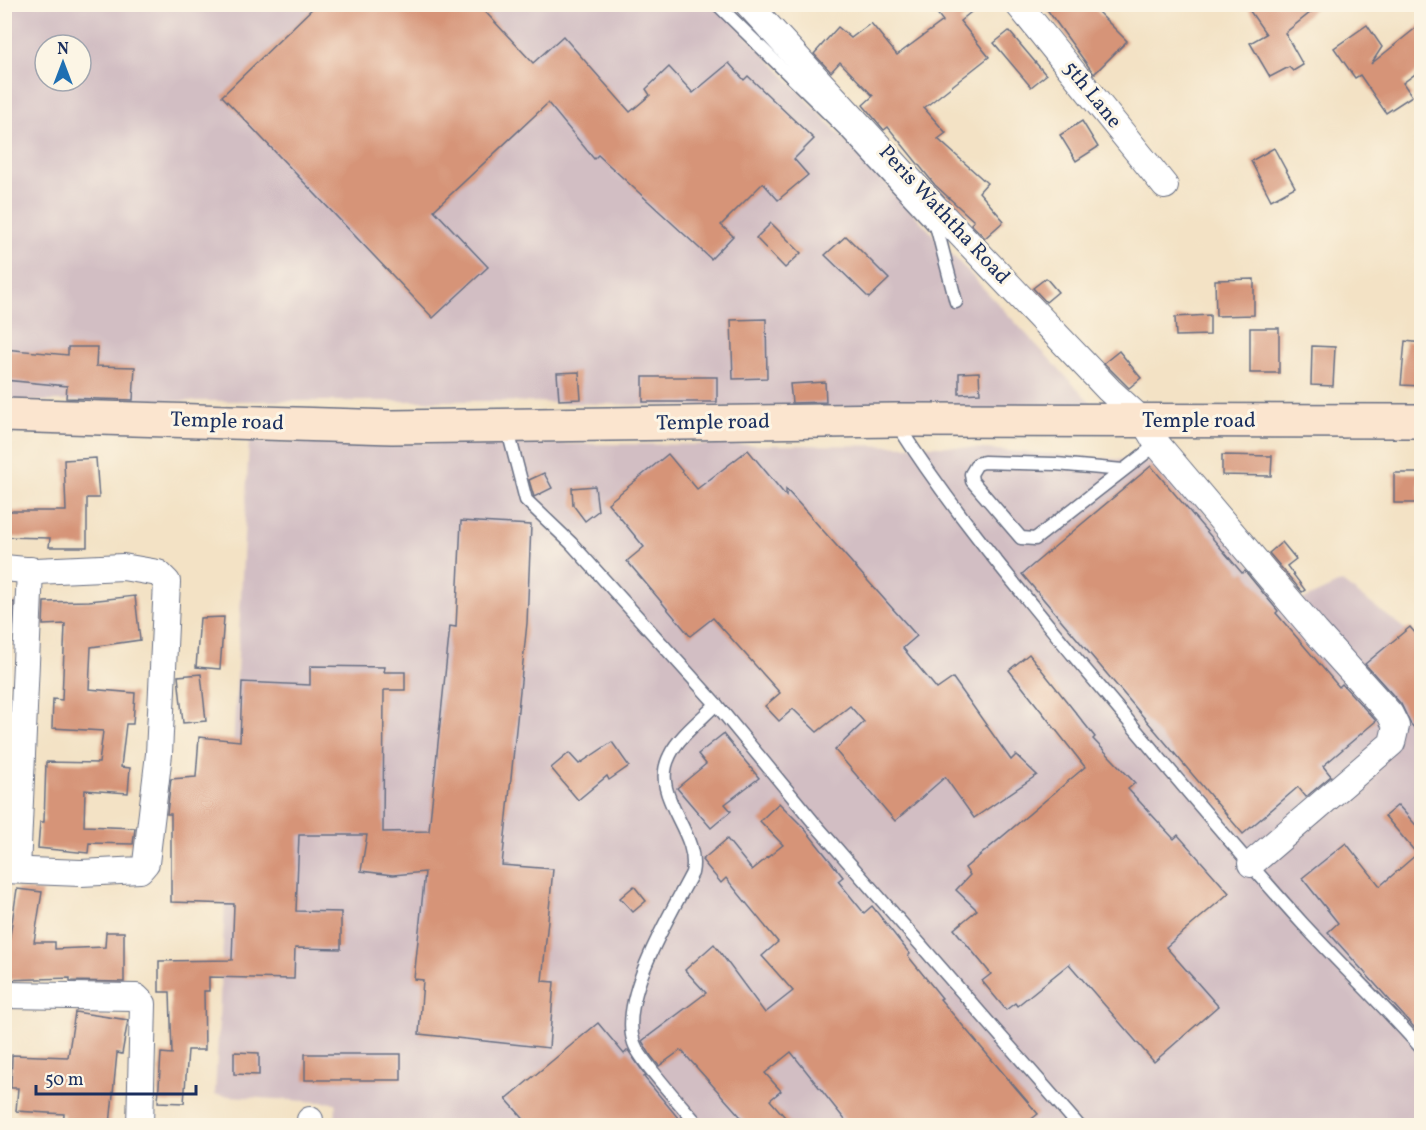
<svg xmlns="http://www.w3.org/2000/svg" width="1426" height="1130" font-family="Vollkorn,serif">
  <rect width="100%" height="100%" fill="#fcf5e5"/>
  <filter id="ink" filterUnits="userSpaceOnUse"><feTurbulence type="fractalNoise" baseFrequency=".0167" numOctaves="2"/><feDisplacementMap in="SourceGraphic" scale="12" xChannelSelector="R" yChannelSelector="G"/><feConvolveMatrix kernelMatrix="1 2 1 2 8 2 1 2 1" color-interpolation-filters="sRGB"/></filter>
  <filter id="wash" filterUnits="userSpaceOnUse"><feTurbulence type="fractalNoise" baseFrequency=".008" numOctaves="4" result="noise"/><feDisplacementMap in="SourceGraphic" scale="24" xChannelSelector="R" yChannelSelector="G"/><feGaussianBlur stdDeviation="1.35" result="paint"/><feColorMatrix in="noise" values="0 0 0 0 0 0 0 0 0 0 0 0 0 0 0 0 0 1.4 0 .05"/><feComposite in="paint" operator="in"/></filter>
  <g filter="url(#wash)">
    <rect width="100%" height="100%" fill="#f3e2c5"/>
    <g fill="#d2bec3" fill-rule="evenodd">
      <path d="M717 4 1105 418 493 401H5V5ZM45 45H81V81H45Z"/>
      <path d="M249 442 945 446 1162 463 1288 607 1342 582 1421 641V1125L335 1126 336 1103 215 1095Z"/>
    </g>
    <g id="blocks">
      <g fill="#d69478">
        <path d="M317 4H478L533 63 563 36 630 112 650 95 646 89 669 67 693 93 729 63 744 80 748 76 814 139 794 159 808 175 778 200 763 183 721 225 733 236 711 259 598 155 594 159 548 103 434 210 488 267 433 318 222 96Z"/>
        <path d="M930 4H981L960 21 989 57 924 108 946 133 938 139 987 183 979 192 1004 221 985 238 971 224 974 221 935 185 888 127 884 130 863 105 873 96 840 62 831 72 814 54 838 27 851 38 871 23 897 55 943 21Z"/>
        <path d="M1043 4H1090L1127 41 1094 74Z"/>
        <path d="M1245 4H1321L1285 33 1303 65 1293 71 1289 67 1270 77 1250 43 1266 34Z"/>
        <path d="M1422 23V69L1403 83 1412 96 1386 113 1360 75 1355 78 1334 48 1367 25 1382 47 1371 64Z"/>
        <path d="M1009 31 1046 75 1031 87 994 43Z"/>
        <path d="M1082 121 1098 147 1076 161 1060 135Z"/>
        <path d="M1274 148 1295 187 1271 200 1251 161Z"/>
        <path d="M771 223 801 253 785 268 756 238Z"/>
        <path d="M846 236 889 279 869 298 825 255Z"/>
        <path d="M1046 278 1058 292 1046 302 1033 288Z"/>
        <path d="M1254 279V315L1216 316 1215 280Z"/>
        <path d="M1210 315V335L1176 336 1175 317Z"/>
        <path d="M766 319 767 378 733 379 731 320Z"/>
        <rect x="1250" y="328" width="29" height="45"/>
        <path d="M1405 341 1422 343V386L1401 385Z"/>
        <path d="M1312 346 1335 347 1333 386 1311 385Z"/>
        <path d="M68 347H97L96 366 135 367 133 400 66 398 67 386 4 380V349L68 355Z"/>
        <path d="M1119 351 1141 378 1129 388 1104 363Z"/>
        <path d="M579 372 581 399 559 400 557 373Z"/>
        <path d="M979 372 980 393 959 394V373Z"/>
        <rect x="643" y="377" width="74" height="25"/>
        <path d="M825 382 826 402 792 403 790 384Z"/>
        <path d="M748 450 786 496V489L917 636 903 648 937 689 953 678 1011 760 1016 755 1037 775 974 818 945 777 895 821 835 750 864 722 850 706 817 732 793 709 779 721 765 706 780 693 713 618 690 636 627 561 644 547 608 503 668 454 697 489Z"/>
        <path d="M1222 455 1272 456 1271 476 1222 475Z"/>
        <path d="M96 458 99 498H87V547H49L50 538 4 537V511H66L64 460Z"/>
        <path d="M1151 466 1242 573 1245 571 1278 611 1276 613 1339 687 1342 684 1376 721 1323 766 1331 776 1306 797 1298 787 1243 834 1022 574Z"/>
        <path d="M544 473 552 488 534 497 529 480Z"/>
        <rect x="1394" y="473" width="25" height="30"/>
        <path d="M595 486 598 511 585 521 573 505 572 488Z"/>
        <path d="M461 521 531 525 527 623 502 865 553 869 542 981 554 982 549 1048 419 1034 423 980 414 979 425 872 393 875 361 871 367 835H299L296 911 341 912V949L295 948 294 979 209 977V991H204L205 1050H188L184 1103 158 1102 161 1053 172 1054 170 992H159V961L232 960 234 904 171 902V814H167L171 779 196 777 199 737 240 741 242 682 310 685V666L385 667 384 672H405V690H384L383 832 429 831 450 626 456 627Z"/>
        <path d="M1282 542 1296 559 1287 566 1305 590 1302 592 1269 553Z"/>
        <path d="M135 596 140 640 91 647 89 689 135 693 133 724H126L121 767 130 768 128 793 85 790 84 826 135 828 133 844 89 843 88 853 38 848 40 822H44L46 762 99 763 103 731 52 728 53 699 62 700 65 624 43 625 44 602 89 601Z"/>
        <path d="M14 602 13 625 4 626V603Z"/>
        <path d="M224 617 220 669 196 667 200 618Z"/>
        <path d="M1410 627 1422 641V737L1410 723 1401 704 1365 664Z"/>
        <path d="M1029 654 1095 737 1093 739 1135 783 1128 789 1174 839 1178 835 1229 893 1166 947 1218 1006 1154 1062 1069 964 1017 1006 1015 1003 1006 1010 982 981 991 974 954 929 977 910 956 890 970 875 965 868 1085 767 1009 670Z"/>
        <path d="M201 674 206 721 183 723 178 676Z"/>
        <path d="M723 734 759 778 725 804 731 811 711 828 677 788 706 764 698 754Z"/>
        <path d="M612 742 629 766 609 780 607 776 578 800 551 768 569 753 579 764Z"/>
        <path d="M779 803 804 828 843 877 838 881 864 913 872 906 910 954 908 956 942 998 940 999 1038 1114 1024 1125H849L791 1052 765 1073 781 1091 770 1100 792 1125H748L681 1050 659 1066 651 1056 642 1041 706 993 685 970 714 944 765 1013 793 991 762 956 778 942 726 878 721 883 702 860 727 839 752 870 783 845 760 821Z"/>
        <path d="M1398 805 1422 832V1036L1328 932 1338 923 1302 878 1346 843 1380 886 1417 854 1385 816Z"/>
        <path d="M634 886 646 901 633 912 620 898Z"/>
        <path d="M17 889 42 892 34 942H55V949L105 947 106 932H124V982L70 981V978L4 980V949H8Z"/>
        <path d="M75 1012 128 1020 122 1054 117 1053 110 1125H63L64 1114 16 1111 18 1088H11L12 1055 68 1057Z"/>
        <path d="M598 1023 624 1054 628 1050 646 1076 644 1077 684 1125H529L506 1099Z"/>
        <path d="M234 1052 259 1053V1075L234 1074Z"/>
        <rect x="305" y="1054" width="96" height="26"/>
      </g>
    </g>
  </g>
  <g filter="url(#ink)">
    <use href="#blocks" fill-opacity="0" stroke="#676e82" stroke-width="1.5"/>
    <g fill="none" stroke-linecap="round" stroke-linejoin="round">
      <defs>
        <g id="lane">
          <path d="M717 4 845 130 937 229 956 302"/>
          <path d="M897 424C949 506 1011 580 1073 655 1149 745 1224 837 1303 924 1342 966 1384 1006 1422 1049"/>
          <path d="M507 427 526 500 571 543 716 704 815 824 1079 1126"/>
          <path d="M1123 470 1056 464 984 462 977 464 971 474 972 481 1021 538 1035 539 1157 444"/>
          <path d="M699 1126C684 1108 640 1061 634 1043 618 998 672 912 692 873 701 831 648 797 670 755 679 736 702 719 716 704"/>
        </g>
        <g id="street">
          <path d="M748 4 943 216 1109 390 1144 422 1157 444 1316 632 1390 714 1396 726 1392 743 1251 864"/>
          <path d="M1018 4 1165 186"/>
          <path d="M4 568 36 571 123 567 158 573 167 582 159 754 146 863 140 870 81 873 4 870"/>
          <path d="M17 870 30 570"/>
          <path d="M4 995 136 997 143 1004 140 1126"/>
          <path d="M310 1126V1120"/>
        </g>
        <path id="secondary" d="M4 415 392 427 895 420 1422 421"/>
      </defs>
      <use href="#lane" stroke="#676e82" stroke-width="15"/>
      <use href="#street" stroke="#676e82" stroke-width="28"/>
      <use href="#secondary" stroke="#676e82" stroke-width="36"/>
      <use href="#lane" stroke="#fff" stroke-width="12"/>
      <use href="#street" stroke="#fff" stroke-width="26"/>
      <use href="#secondary" stroke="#fbe5cf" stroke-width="33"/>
    </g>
  </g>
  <g text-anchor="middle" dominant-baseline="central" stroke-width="6" stroke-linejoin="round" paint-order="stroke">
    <g font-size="21" fill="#1b2f5e" stroke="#fcf5e5">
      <text transform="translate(1092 95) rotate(51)">5th Lane</text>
      <text transform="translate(944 215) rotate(47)">Peris Waththa Road</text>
      <text x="1199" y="421">Temple road</text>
      <text transform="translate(227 422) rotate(2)">Temple road</text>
      <text transform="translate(713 423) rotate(-1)">Temple road</text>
    </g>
  </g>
  <rect width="1426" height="1130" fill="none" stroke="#fcf5e5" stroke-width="24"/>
  <g transform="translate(63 63)"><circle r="28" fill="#fcf5e5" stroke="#a2a6af" stroke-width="1.5"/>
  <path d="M0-4.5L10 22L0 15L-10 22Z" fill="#1f6fb2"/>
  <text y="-9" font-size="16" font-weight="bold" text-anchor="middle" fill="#1b2f5e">N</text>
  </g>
  <path d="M36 1085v9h160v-9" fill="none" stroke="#1b2f5e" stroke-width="3"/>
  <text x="45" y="1085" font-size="18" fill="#1b2f5e" stroke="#fcf5e5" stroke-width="4.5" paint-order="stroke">50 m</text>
</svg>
